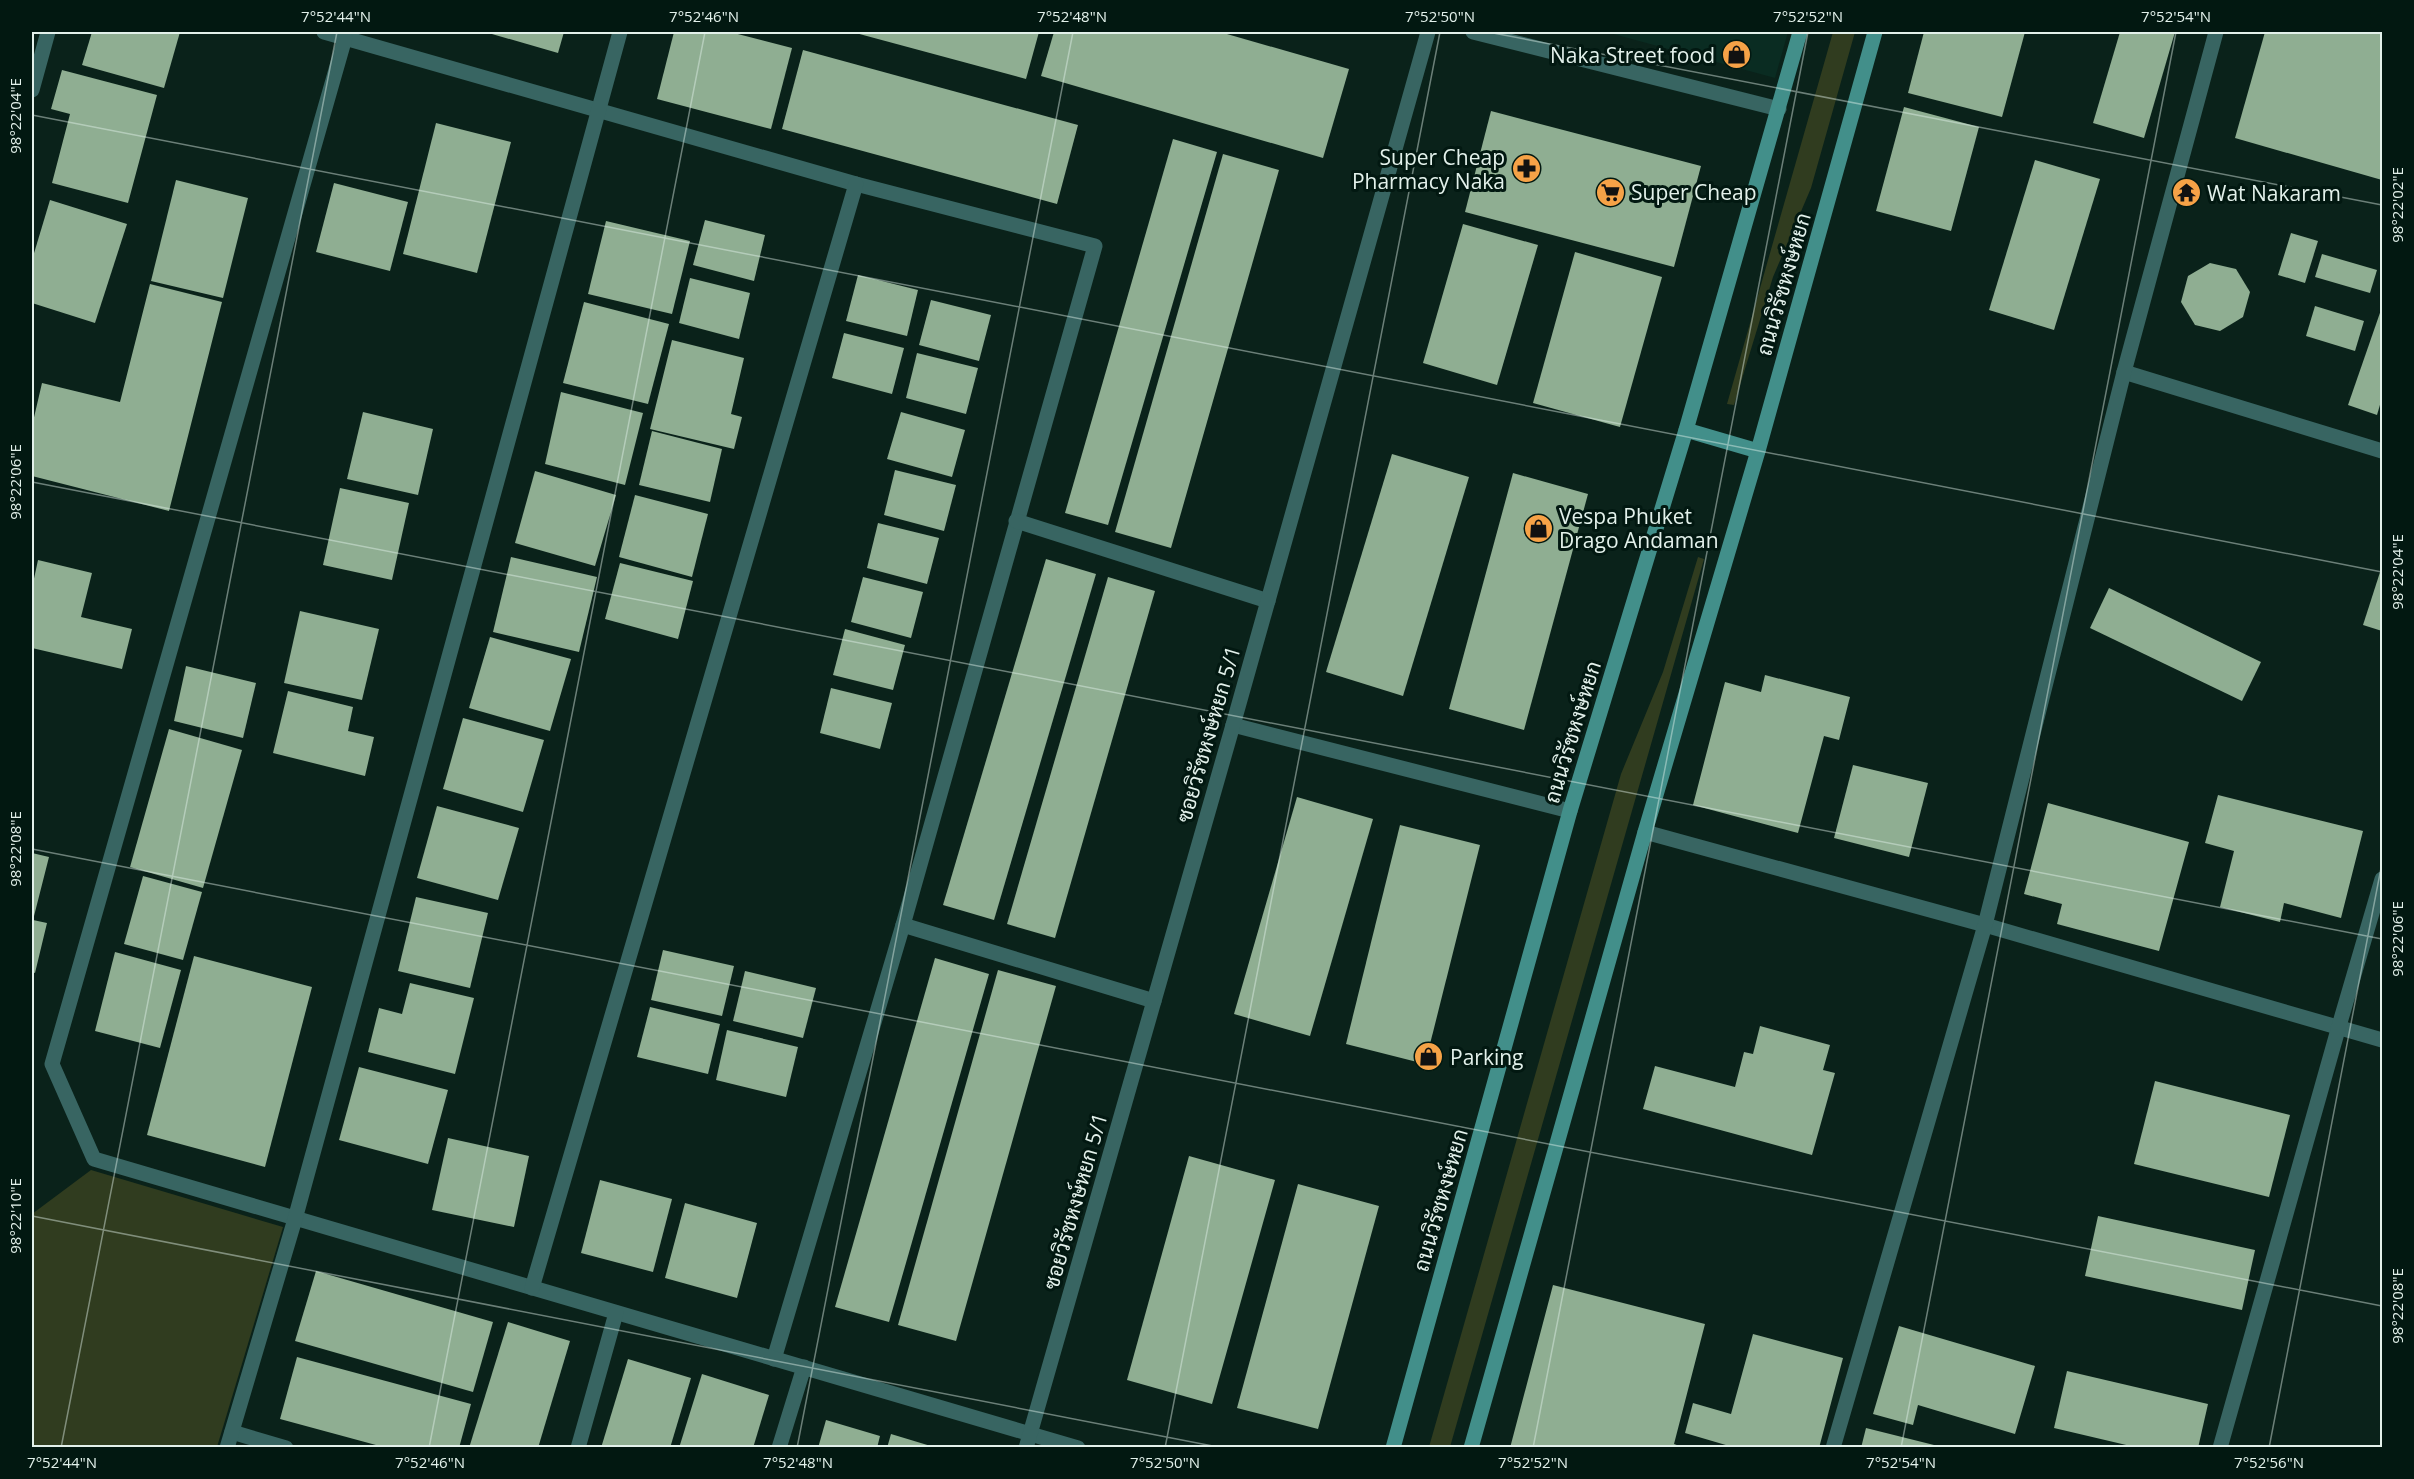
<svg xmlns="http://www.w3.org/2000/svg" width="2414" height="1479" font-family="'Open Sans',Sarabun,sans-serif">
  <rect width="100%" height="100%" fill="#0a221a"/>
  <path fill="#0a2c22" d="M1606 32H1788L1775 78Z"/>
  <g fill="#303c1f">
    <path d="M1833 32H1855L1811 188 1773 277 1734 405 1727 404Z"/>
    <path d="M1698 557 1704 559 1450 1447H1429L1621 774 1663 672Z"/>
    <path d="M91 1170 283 1227 217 1447H32V1214Z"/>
  </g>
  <g fill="#8fae92">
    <path d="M92 32H180L164 88 82 65Z"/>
    <path d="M485 32H564L558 53Z"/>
    <path d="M674 32H730L792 48 771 129 657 99Z"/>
    <path d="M852 32H1039L1026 79Z"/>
    <path d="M1054 32H1220L1349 69 1323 158 1041 76Z"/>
    <path d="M1924 32H2025L2002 117 1908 93Z"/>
    <path d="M2120 32H2175L2144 138 2093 123Z"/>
    <path d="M2265 32H2382V180L2235 138Z"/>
    <path d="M803 50 1078 125 1057 204 782 129Z"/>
    <path d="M62 70 157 95 128 203 52 183 70 114 51 109Z"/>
    <path d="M1904 107 1979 127 1951 231 1876 211Z"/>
    <path d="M1491 111 1701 166 1674 267 1465 212Z"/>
    <path d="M436 123 511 142 477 273 403 254Z"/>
    <path d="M1173 139 1217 152 1108 525 1065 513Z"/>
    <path d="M1223 154 1279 170 1171 548 1115 532Z"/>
    <path d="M2035 160 2100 179 2054 330 1989 310Z"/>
    <path d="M176 180 248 198 223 298 151 281Z"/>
    <path d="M334 183 408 202 390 271 316 252Z"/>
    <path d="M50 200 127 224 95 323 32 303V260Z"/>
    <path d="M705 220 765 235 754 281 693 265Z"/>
    <path d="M606 221 690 241 672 314 588 294Z"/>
    <path d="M1463 224 1538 245 1497 385 1423 363Z"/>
    <path d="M2291 233 2318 241 2305 283 2278 275Z"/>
    <path d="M1575 252 1662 277 1620 427 1533 403Z"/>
    <path d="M2322 254 2377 270 2370 293 2315 277Z"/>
    <path d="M2210 263 2236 269 2250 292 2243 317 2220 331 2195 325 2181 302 2188 276Z"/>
    <path d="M858 275 918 290 907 336 846 321Z"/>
    <path d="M690 278 750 293 739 339 679 323Z"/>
    <path d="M150 284 222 302 169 511 32 476V426L42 383 120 402Z"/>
    <path d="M931 300 991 315 979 361 919 345Z"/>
    <path d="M584 302 669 324 648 404 563 383Z"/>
    <path d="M2315 306 2364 321 2355 351 2306 336Z"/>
    <path d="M2382 307V398L2377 415 2348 405Z"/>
    <path d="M844 333 904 348 892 394 832 378Z"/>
    <path d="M672 340 744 358 731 414 742 417 734 449 650 429Z"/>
    <path d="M917 353 978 368 966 414 906 398Z"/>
    <path d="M561 392 643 413 625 485 545 464Z"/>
    <path d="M363 412 433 429 418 495 347 479Z"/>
    <path d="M901 412 965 430 952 477 887 459Z"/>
    <path d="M652 431 722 449 710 502 639 485Z"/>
    <path d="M1392 454 1469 477 1403 696 1326 672Z"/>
    <path d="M895 470 956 485 944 531 884 515Z"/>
    <path d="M535 471 616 495 595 566 515 543Z"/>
    <path d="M1513 473 1588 494 1524 730 1449 709Z"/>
    <path d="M340 488 409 503 392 580 323 565Z"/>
    <path d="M635 495 708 514 692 577 619 557Z"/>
    <path d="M878 523 939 538 927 584 867 568Z"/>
    <path d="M511 557 597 577 579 652 493 632Z"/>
    <path d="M1046 559 1096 574 994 920 943 905Z"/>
    <path d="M38 560 92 573 81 617 132 629 122 669 32 648V588Z"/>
    <path d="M620 563 693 581 678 639 605 619Z"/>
    <path d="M2382 566V631L2363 625Z"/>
    <path d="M863 577 923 592 911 638 851 622Z"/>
    <path d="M1108 577 1155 591 1055 938 1007 924Z"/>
    <path d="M2109 588 2261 662 2242 701 2090 628Z"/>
    <path d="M300 611 379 629 362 700 284 683Z"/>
    <path d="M845 629 905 645 893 690 833 675Z"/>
    <path d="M490 637 571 659 550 731 469 708Z"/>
    <path d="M186 666 256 683 243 738 174 721Z"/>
    <path d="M1765 675 1850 697 1839 740 1824 736 1798 833 1693 805 1725 682 1761 692Z"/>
    <path d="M831 688 892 703 880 749 820 733Z"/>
    <path d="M288 691 353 707 348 731 374 737 365 776 273 753Z"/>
    <path d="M463 718 544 740 523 812 443 789Z"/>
    <path d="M169 729 242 750 203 888 130 867Z"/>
    <path d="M1853 765 1928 783 1909 857 1834 838Z"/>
    <path d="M2218 795 2363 831 2341 918 2284 903 2280 922 2220 907 2234 851 2205 843Z"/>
    <path d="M1297 797 1373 819 1310 1036 1234 1014Z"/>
    <path d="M2048 803 2189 842 2159 951 2057 924 2062 904 2024 894Z"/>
    <path d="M437 806 519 828 498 900 417 878Z"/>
    <path d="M1400 825 1480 845 1425 1064 1346 1044Z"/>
    <path d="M32 853 49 857 33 920 47 923 35 973 32 972Z"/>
    <path d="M143 876 202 892 183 960 124 944Z"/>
    <path d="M416 897 488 913 470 988 398 971Z"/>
    <path d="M663 950 734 966 722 1016 651 1000Z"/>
    <path d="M115 952 181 970 160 1048 95 1031Z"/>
    <path d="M194 956 312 987 265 1167 147 1135Z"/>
    <path d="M935 958 989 974 889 1322 835 1307Z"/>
    <path d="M998 970 1056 986 956 1341 898 1325Z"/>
    <path d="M745 971 816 988 803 1038 733 1021Z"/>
    <path d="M410 983 474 998 455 1074 368 1052 379 1008 402 1014Z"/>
    <path d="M650 1007 720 1024 708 1074 637 1057Z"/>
    <path d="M1760 1026 1830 1045 1823 1070 1835 1073 1812 1155 1643 1109 1655 1066 1735 1087 1744 1052 1753 1054Z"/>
    <path d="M727 1030 798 1047 786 1097 716 1080Z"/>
    <path d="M359 1067 448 1090 428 1164 339 1140Z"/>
    <path d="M2155 1081 2290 1115 2269 1197 2134 1164Z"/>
    <path d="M448 1138 529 1156 514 1227 432 1210Z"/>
    <path d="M1189 1156 1275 1180 1212 1404 1127 1380Z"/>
    <path d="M600 1180 672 1199 653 1272 581 1253Z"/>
    <path d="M1298 1184 1379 1206 1318 1429 1237 1408Z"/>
    <path d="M685 1203 757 1223 737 1298 665 1278Z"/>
    <path d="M2098 1216 2255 1250 2242 1310 2085 1276Z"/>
    <path d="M316 1271 493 1322 473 1392 295 1341Z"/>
    <path d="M1553 1285 1705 1324 1674 1444 1685 1448H1510Z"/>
    <path d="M508 1322 570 1341 538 1448H469Z"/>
    <path d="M1899 1326 2035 1366 2015 1434 1918 1405 1913 1425 1873 1414Z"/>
    <path d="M1753 1334 1843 1358 1819 1448H1736L1685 1433 1693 1403 1731 1414Z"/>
    <path d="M297 1357 471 1404 459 1448H387L280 1419Z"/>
    <path d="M628 1359 691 1378 670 1448H601Z"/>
    <path d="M2067 1371 2208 1404 2198 1448H2139L2054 1428Z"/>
    <path d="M702 1374 769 1395 753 1448H679Z"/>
    <path d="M826 1420 880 1436 877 1448H818Z"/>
    <path d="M1866 1428 1942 1447V1448H1861Z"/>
    <path d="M891 1434 934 1447V1448H887Z"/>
  </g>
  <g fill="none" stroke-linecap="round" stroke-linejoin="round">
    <g stroke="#386562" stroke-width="15">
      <path d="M324 32 856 184 1095 246 903 925 774 1359"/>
      <path d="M1473 32 1779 109"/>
      <path d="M345 38 52 1064 94 1159 1078 1448"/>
      <path d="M32 90 48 32"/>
      <path d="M2124 372 2382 451"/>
      <path d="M1016 521 1268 601"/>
      <path d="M1233 725 1570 811"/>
      <path d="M1645 832 1985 925 2382 1040"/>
      <path d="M903 925 1154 1001"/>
      <path d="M532 1288 856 184"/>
      <path d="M232 1432 286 1448"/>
      <path d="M227 1448 295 1219 620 32"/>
      <path d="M578 1448 616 1313"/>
      <path d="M779 1448 804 1367"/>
      <path d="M1026 1448 1233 725 1428 32"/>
      <path d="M1833 1448 1985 925 2124 372 2216 32"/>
      <path d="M2220 1448 2339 1026 2382 879"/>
    </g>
    <g stroke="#428f8a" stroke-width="15">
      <path d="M1686 430 1758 451"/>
      <path d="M1393 1448 1570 811 1686 430 1800 32"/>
      <path d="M1471 1448 1645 832 1758 451 1875 32"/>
    </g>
  </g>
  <path fill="none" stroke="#e3f1eb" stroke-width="1.5" stroke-opacity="0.45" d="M1488 32 2382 205M32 115 2382 572M32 482 2382 939M32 849 2382 1306M32 1216 1223 1448M61 1448 337 32M429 1448 705 32M797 1448 1073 32M1165 1448 1440 32M1533 1448 1808 32M1901 1448 2176 32M2269 1448 2382 863"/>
  <defs>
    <symbol id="shop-disc" viewBox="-11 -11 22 22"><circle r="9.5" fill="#f6a247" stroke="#021811"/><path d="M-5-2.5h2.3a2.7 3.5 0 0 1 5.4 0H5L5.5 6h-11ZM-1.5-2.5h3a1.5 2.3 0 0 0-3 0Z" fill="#111"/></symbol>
    <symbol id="pharmacy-disc" viewBox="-11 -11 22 22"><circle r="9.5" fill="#f6a247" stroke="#021811"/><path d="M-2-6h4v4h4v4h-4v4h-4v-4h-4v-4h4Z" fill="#111"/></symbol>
    <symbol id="supermarket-disc" viewBox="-11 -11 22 22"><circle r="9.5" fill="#f6a247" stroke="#021811"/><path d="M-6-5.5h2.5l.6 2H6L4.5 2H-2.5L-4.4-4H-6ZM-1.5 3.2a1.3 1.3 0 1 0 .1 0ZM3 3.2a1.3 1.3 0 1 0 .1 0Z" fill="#111"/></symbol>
    <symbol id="temple-disc" viewBox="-11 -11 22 22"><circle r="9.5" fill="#f6a247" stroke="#021811"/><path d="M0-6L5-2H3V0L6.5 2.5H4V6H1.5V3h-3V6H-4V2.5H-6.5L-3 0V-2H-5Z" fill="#111"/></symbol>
  </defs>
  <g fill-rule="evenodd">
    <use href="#shop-disc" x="1720" y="38" width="33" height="33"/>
    <use href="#pharmacy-disc" x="1510" y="152" width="33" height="33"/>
    <use href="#supermarket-disc" x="1594" y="176" width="33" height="33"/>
    <use href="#temple-disc" x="2170" y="176" width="33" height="33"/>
    <use href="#shop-disc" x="1522" y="512" width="33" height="33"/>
    <use href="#shop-disc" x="1412" y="1040" width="33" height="33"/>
  </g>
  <g text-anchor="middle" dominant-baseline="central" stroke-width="6" stroke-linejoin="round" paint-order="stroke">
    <g font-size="21" fill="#e3f1eb" stroke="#021811" text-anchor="start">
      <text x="1715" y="55" text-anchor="end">Naka Street food</text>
      <text x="1505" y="157" text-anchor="end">Super Cheap<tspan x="1505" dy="24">Pharmacy Naka</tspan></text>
      <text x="1631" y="192">Super Cheap</text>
      <text x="2207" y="193">Wat Nakaram</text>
      <text x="1559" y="516">Vespa Phuket<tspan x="1559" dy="24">Drago Andaman</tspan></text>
      <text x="1450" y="1057">Parking</text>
    </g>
    <g font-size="21" fill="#e3f1eb" stroke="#021811">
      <text transform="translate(1783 284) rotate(-74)">ถนนวิรัชหงษ์หยก</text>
      <text transform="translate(1572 732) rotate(-73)">ถนนวิรัชหงษ์หยก</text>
      <text transform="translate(1208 734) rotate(-74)">ซอยวิรัชหงษ์หยก 5/1</text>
      <text transform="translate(1440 1200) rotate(-74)">ถนนวิรัชหงษ์หยก</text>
      <text transform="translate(1075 1201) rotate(-74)">ซอยวิรัชหงษ์หยก 5/1</text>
    </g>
  </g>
  <rect width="2414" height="1479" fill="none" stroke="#021811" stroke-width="66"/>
  <rect x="33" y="33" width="2348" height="1413" fill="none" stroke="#e3f1eb" stroke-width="2"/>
  <g font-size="15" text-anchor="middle" fill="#e3f1eb">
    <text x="336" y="22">7°52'44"N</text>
    <text x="704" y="22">7°52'46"N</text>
    <text x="1072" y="22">7°52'48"N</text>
    <text x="1440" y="22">7°52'50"N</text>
    <text x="1808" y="22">7°52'52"N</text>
    <text x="2176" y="22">7°52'54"N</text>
    <text transform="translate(16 116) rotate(-90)" y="5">98°22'04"E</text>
    <text transform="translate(2398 205) rotate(-90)" y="5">98°22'02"E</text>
    <text transform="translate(16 482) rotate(-90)" y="5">98°22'06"E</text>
    <text transform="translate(2398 572) rotate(-90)" y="5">98°22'04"E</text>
    <text transform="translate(16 849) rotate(-90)" y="5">98°22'08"E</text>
    <text transform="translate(2398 939) rotate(-90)" y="5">98°22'06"E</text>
    <text transform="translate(16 1216) rotate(-90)" y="5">98°22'10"E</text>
    <text transform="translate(2398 1306) rotate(-90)" y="5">98°22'08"E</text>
    <text x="62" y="1468">7°52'44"N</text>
    <text x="430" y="1468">7°52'46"N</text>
    <text x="798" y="1468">7°52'48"N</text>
    <text x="1165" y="1468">7°52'50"N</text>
    <text x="1533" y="1468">7°52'52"N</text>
    <text x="1901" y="1468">7°52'54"N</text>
    <text x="2269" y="1468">7°52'56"N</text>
  </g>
</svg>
